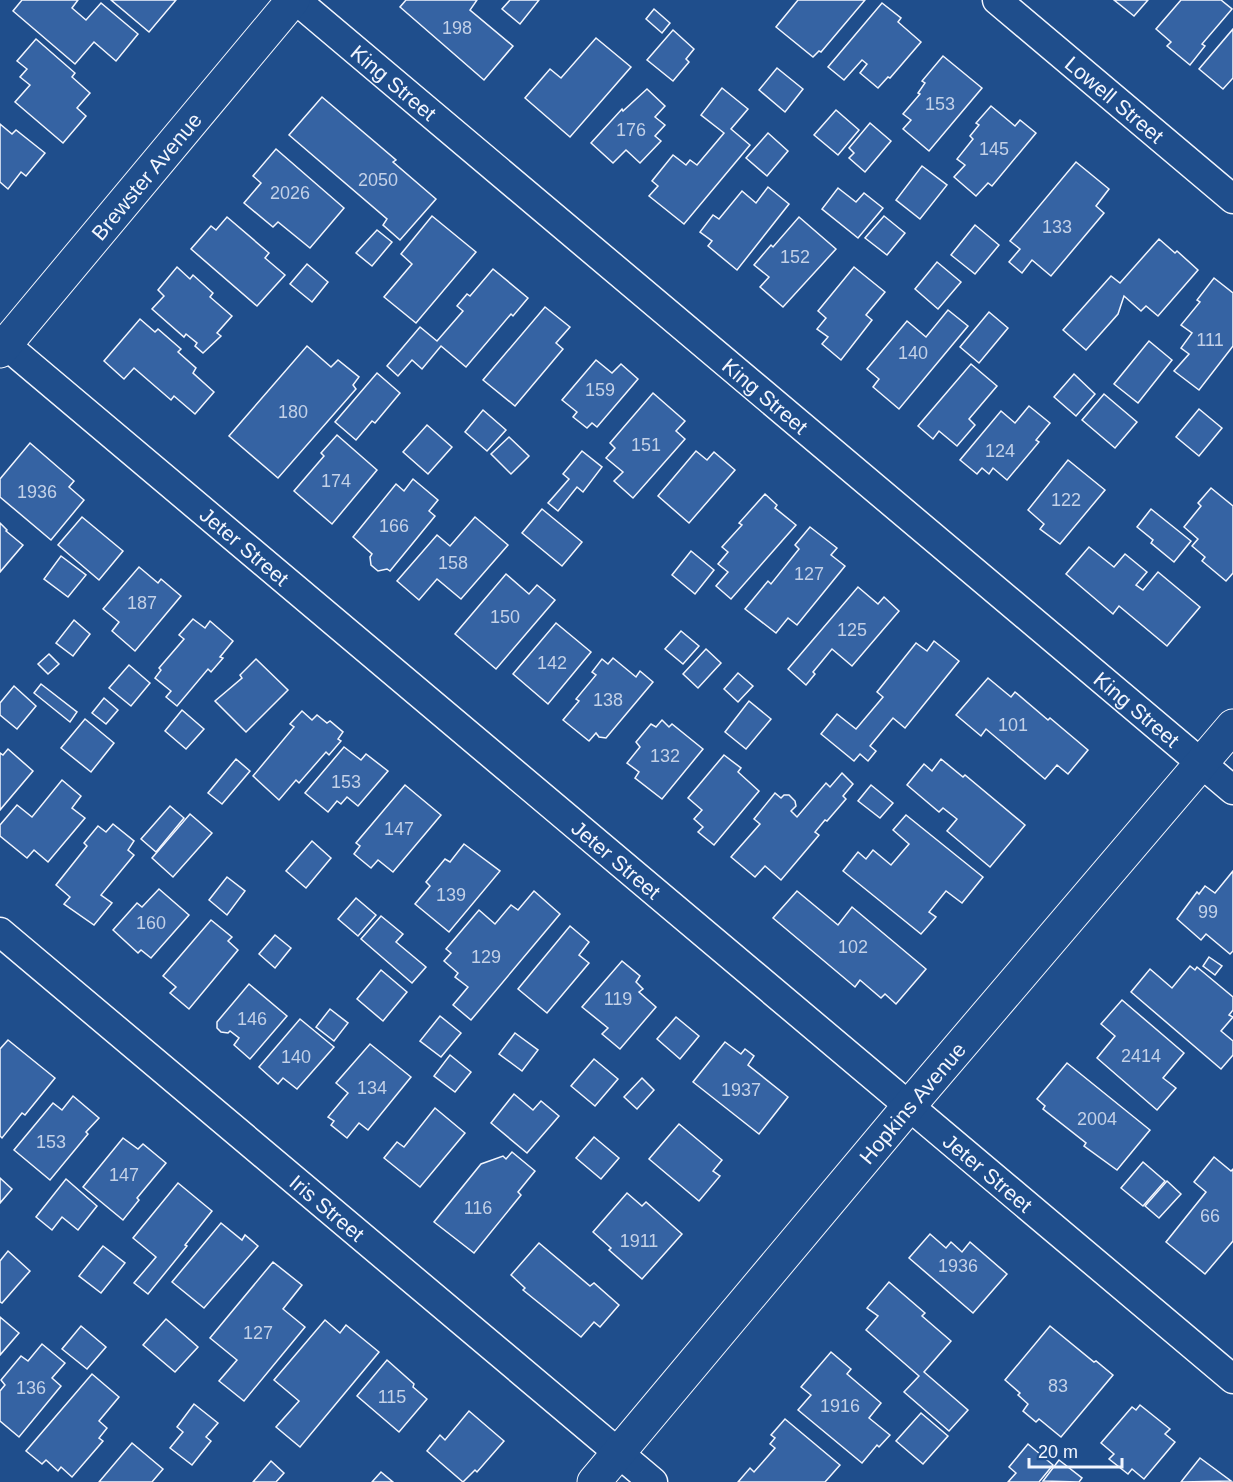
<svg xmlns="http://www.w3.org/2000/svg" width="1233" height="1482" font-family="Arial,sans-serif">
  <rect width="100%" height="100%" fill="#1f4e8c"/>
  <g fill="#3563a3" stroke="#f2f6ff" stroke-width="1.5">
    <path d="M22 0H78L72 8 86 20 101 3 138 34 116 61 94 42 75 64 13 11Z"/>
    <path d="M111 0H176L149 32Z"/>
    <path d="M406 0H477L470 10 513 46 484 80 400 7Z"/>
    <path d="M510 0H539L520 24 502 9Z"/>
    <path d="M798 0H865L821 52 819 51 813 57 776 27Z"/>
    <path d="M1114 0H1148L1134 16Z"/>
    <path d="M1181 0H1221L1232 9 1202 44 1205 46 1190 65 1167 46 1171 42 1156 29Z"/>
    <path d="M882 3 901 18 898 22 921 42 890 78 888 77 878 88 860 73 867 64 862 60 844 80 828 67Z"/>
    <path d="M654 9 670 23 662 33 646 19Z"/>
    <path d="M1233 29V78L1223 89 1199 69Z"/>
    <path d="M673 30 694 49 686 59 689 62 673 81 647 60Z"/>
    <path d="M596 38 631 67 570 137 525 98 550 69 561 78Z"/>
    <path d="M36 39 75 73 72 77 90 93 77 108 86 116 63 143 15 102 30 85 20 77 27 69 17 61Z"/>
    <path d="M943 56 982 88 929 151 903 129 911 120 903 114 920 94 918 93 925 83 922 81Z"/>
    <path d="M777 68 803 89 785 112 759 90Z"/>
    <path d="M722 88 748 109 731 129 750 145 684 224 649 196 658 186 652 181 673 155 686 165 690 160 697 165 724 133 701 115Z"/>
    <path d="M647 89 665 106 655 117 665 125 655 136 661 141 640 163 626 150 613 163 591 143 622 109 623 111Z"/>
    <path d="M322 97 396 160 393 162 436 199 400 240 383 225 387 219 289 135Z"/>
    <path d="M991 106 1015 126 1020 120 1036 133 992 186 988 183 976 196 954 177 965 165 957 159 973 139 970 136 979 125 976 123Z"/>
    <path d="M836 110 859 130 838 155 814 135Z"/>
    <path d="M870 123 891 141 865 172 849 158 854 153 849 148Z"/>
    <path d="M0 124 12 134 16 130 45 153 26 176 21 172 8 189 0 182Z"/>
    <path d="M768 133 788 151 767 176 746 158Z"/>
    <path d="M276 149 344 208 310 248 278 222 273 227 244 203 261 183 253 176Z"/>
    <path d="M1076 162 1109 189 1096 206 1104 213 1051 276 1032 260 1022 273 1009 262 1020 249 1010 241Z"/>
    <path d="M922 166 947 185 920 219 896 200Z"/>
    <path d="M768 187 789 204 737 270 708 246 712 241 700 232 713 215 719 219 742 191 756 203Z"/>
    <path d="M838 188 856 202 864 193 883 208 858 238 822 209Z"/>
    <path d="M432 216 476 252 416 323 384 297 412 264 401 254Z"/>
    <path d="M884 216 905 233 887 255 865 238Z"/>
    <path d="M227 217 269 253 265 258 285 275 257 306 191 249 211 226 216 230Z"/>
    <path d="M799 217 836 249 783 307 760 287 769 277 754 265 771 245 773 247Z"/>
    <path d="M975 225 999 245 975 274 951 255Z"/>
    <path d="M377 230 392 242 372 266 356 253Z"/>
    <path d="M1159 239 1175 253 1177 251 1198 270 1158 316 1146 306 1141 311 1124 296 1118 314 1086 350 1063 330 1111 276 1120 283Z"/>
    <path d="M937 262 961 282 938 309 915 289Z"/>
    <path d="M307 264 328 282 312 302 290 284Z"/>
    <path d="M177 267 190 279 193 275 213 293 210 297 232 316 217 333 221 336 203 353 195 346 197 343 186 334 184 337 152 309 164 296 158 290Z"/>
    <path d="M854 267 885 292 866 315 872 320 841 360 822 344 828 337 817 329 826 318 818 311Z"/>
    <path d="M493 269 528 298 513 316 511 314 466 367 441 346 422 369 412 360 398 376 387 366 420 327 437 341 463 311 457 306 467 294 470 296Z"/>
    <path d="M1214 278 1233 293V346L1199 390 1174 371 1189 354 1181 348 1192 333 1181 325 1200 302 1197 300Z"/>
    <path d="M545 307 570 327 556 343 563 349 515 406 483 380Z"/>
    <path d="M948 310 968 326 899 409 873 387 879 379 867 369 907 321 926 337Z"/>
    <path d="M989 312 1008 328 979 363 960 347Z"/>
    <path d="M140 319 155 332 158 329 181 349 178 352 196 368 193 373 214 392 195 414 174 396 171 400 134 368 124 379 104 361Z"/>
    <path d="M1149 341 1172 360 1138 403 1114 384Z"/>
    <path d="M307 346 331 367 338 360 359 377 353 385 356 389 278 478 229 436Z"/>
    <path d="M596 360 612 373 621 364 638 379 597 427 592 423 587 428 573 417 577 412 562 400Z"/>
    <path d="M971 364 997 386 969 419 975 425 957 446 939 431 933 439 918 426Z"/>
    <path d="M377 373 400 393 375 423 372 421 356 440 335 422Z"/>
    <path d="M1074 374 1095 394 1076 416 1054 397Z"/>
    <path d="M653 393 685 421 676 431 685 439 633 498 614 481 623 472 606 458 615 448 610 443Z"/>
    <path d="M1104 394 1137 422 1115 448 1082 420Z"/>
    <path d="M1029 406 1050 423 1036 440 1039 442 1007 480 993 468 989 474 982 468 977 474 960 460 1001 411 1015 423Z"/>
    <path d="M1199 409 1222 428 1199 456 1176 437Z"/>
    <path d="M483 410 506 430 487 451 465 432Z"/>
    <path d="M427 425 452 447 428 474 403 452Z"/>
    <path d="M337 435 377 470 332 524 294 491 324 456 321 453Z"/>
    <path d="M509 437 529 456 511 474 491 454Z"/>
    <path d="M30 443 74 481 69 487 84 500 51 540 0 497V479Z"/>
    <path d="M582 451 602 467 583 492 577 487 558 511 548 503 569 479 563 474Z"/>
    <path d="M696 451 707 460 714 452 735 470 689 523 658 496Z"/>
    <path d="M1068 460 1105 490 1060 544 1040 529 1044 524 1028 510Z"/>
    <path d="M413 479 438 500 429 511 435 516 390 571 387 569 378 571 371 565 370 557 372 554 353 537 396 484 404 491Z"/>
    <path d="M1211 488 1233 506V573L1226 581 1202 561 1205 557 1192 546 1198 539 1184 527 1201 506 1198 503Z"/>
    <path d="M765 494 777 505 775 508 796 525 731 599 716 586 728 572 718 564 728 552 722 547 742 525 739 523Z"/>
    <path d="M542 509 582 542 562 566 522 533Z"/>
    <path d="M1151 509 1191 541 1174 562 1151 543 1153 540 1137 527Z"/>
    <path d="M82 517 123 551 99 580 58 545Z"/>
    <path d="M475 517 508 545 461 599 437 579 419 600 397 581 437 535 450 546Z"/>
    <path d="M0 523 7 530 6 531 23 545 0 572Z"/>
    <path d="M810 527 837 548 831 555 845 566 797 625 788 618 776 633 745 609 768 581 771 584 799 549 795 545Z"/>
    <path d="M1089 547 1114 567 1125 554 1147 572 1136 585 1143 590 1158 572 1200 607 1167 646 1119 606 1113 614 1066 574Z"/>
    <path d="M691 551 714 570 695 594 672 575Z"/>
    <path d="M61 556 86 575 68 597 44 579Z"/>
    <path d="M139 567 158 583 161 579 181 596 135 651 112 631 119 622 103 609Z"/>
    <path d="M506 574 529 594 537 585 555 600 496 669 455 634Z"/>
    <path d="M858 587 878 604 884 597 899 611 852 666 832 649 813 672 815 674 806 685 788 669Z"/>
    <path d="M193 619 205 628 210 621 233 641 220 657 223 658 211 672 208 669 177 706 166 697 171 691 155 678 161 670 159 668 184 639 179 635Z"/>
    <path d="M74 620 90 634 73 656 56 643Z"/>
    <path d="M556 623 591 652 548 704 513 674Z"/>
    <path d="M681 631 699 646 683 664 665 649Z"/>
    <path d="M934 641 959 661 905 728 893 718 870 746 876 751 868 761 860 754 854 761 821 734 837 714 856 729 883 697 877 692 916 643 927 651Z"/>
    <path d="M706 649 721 663 698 688 683 674Z"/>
    <path d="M49 654 59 664 48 674 38 664Z"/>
    <path d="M613 658 636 677 640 671 653 682 606 738 599 737 596 733 589 741 563 720 579 701 576 699 596 675 592 672 602 659 608 664Z"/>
    <path d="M256 659 288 690 246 732 215 701 242 678 240 675Z"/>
    <path d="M129 665 150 683 131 706 109 688Z"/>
    <path d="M738 673 753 686 738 702 724 689Z"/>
    <path d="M988 678 1011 697 1015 692 1048 720 1050 718 1088 750 1068 774 1057 765 1045 779 986 729 981 736 956 715Z"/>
    <path d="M41 684 77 712 70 722 34 693Z"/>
    <path d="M14 686 36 706 17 729 0 715V703Z"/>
    <path d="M104 698 118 710 106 724 92 713Z"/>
    <path d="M749 701 771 719 746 749 725 732Z"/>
    <path d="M182 710 204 729 186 749 165 731Z"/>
    <path d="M302 711 312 720 317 715 327 723 330 721 343 732 338 739 341 741 329 755 326 752 299 783 296 780 279 800 253 776 294 727 290 724Z"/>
    <path d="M85 719 114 743 91 772 61 748Z"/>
    <path d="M662 720 669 727 672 724 703 749 662 799 635 778 639 772 627 763 640 747 636 742 651 724 656 727Z"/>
    <path d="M344 747 361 760 366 754 388 771 358 806 347 797 341 804 337 801 328 812 305 793Z"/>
    <path d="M8 749 33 771 0 810V753L3 755Z"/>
    <path d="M724 755 741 768 738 772 759 791 714 845 698 832 703 827 694 819 702 810 688 798Z"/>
    <path d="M236 759 250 771 222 804 208 793Z"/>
    <path d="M941 759 963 777 965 775 1025 825 990 867 947 831 957 819 943 808 939 812 907 785 924 764 932 771Z"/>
    <path d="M842 773 853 784 843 796 846 799 827 821 825 820 815 832 819 835 781 880 765 866 755 877 731 857 760 824 754 819 775 793 781 798 784 795H789L795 801 796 806 791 811 797 817 826 783 830 787Z"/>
    <path d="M62 780 81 796 72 808 85 818 48 862 34 850 27 858 0 836V825L17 805 32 817Z"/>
    <path d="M405 785 441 815 393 872 378 860 371 868 354 854 360 846 356 843Z"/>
    <path d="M871 785 893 803 880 818 858 801Z"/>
    <path d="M170 806 184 818 156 852 141 839Z"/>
    <path d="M190 814 212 833 173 877 152 858Z"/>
    <path d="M906 815 983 877 962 903 946 891 929 912 936 917 921 934 843 871 858 852 866 859 873 850 891 865 909 844 893 830Z"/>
    <path d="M113 824 134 841 128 850 134 855 101 895 112 903 94 925 64 904 70 897 56 885 87 846 84 843 98 826 106 832Z"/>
    <path d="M312 841 331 858 306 888 286 871Z"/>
    <path d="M464 844 500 871 449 932 415 904 430 886 426 882 445 859 450 862Z"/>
    <path d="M1233 871V951L1230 954 1206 934 1201 940 1177 919 1197 892 1199 894 1205 886 1215 893Z"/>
    <path d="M227 877 245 891 227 915 209 900Z"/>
    <path d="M159 889 189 915 151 958 141 950 138 953 113 930 137 903 142 907Z"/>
    <path d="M534 891 560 914 471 1020 453 1005 468 987 455 977 458 973 444 961 451 953 446 949 479 910 495 924 511 905 518 910Z"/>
    <path d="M797 891 838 925 852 907 926 969 896 1004 885 994 881 998 860 980 855 987 773 918Z"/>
    <path d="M356 898 376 915 358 936 338 919Z"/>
    <path d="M381 916 403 934 396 942 426 967 412 983 361 939Z"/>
    <path d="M211 920 232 937 228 941 238 950 189 1009 170 993 176 987 163 976Z"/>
    <path d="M570 926 589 942 579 955 589 963 547 1013 518 989Z"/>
    <path d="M275 935 291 948 275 968 259 954Z"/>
    <path d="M1209 957 1222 966 1215 975 1203 966Z"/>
    <path d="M622 961 640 976 636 982 643 989 639 992 656 1007 620 1049 602 1034 608 1028 582 1007Z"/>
    <path d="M1190 966 1195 970 1197 967 1233 997V1010L1229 1015 1233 1017 1221 1031 1233 1041V1055L1221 1069 1131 992 1150 969 1172 988Z"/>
    <path d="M381 970 407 992 383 1021 357 999Z"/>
    <path d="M249 984 287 1016 250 1059 234 1045 239 1038 230 1031 228 1033 221 1032 217 1028V1022Z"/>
    <path d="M1122 1000 1184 1053 1163 1078 1176 1088 1157 1110 1097 1058 1115 1036 1101 1024Z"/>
    <path d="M330 1009 348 1023 334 1041 316 1027Z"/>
    <path d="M440 1016 461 1033 441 1057 420 1041Z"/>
    <path d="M676 1017 699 1036 680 1059 657 1039Z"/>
    <path d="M300 1019 334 1047 297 1089 283 1078 278 1084 259 1067Z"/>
    <path d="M515 1033 538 1050 522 1071 499 1054Z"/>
    <path d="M8 1040 55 1078 25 1115 22 1113 2 1138 0 1136V1049Z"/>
    <path d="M725 1042 741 1054 745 1049 754 1056 748 1065 788 1097 759 1134 693 1082Z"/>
    <path d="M370 1044 411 1077 368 1130 359 1123 347 1138 331 1125 334 1121 328 1117 348 1093 336 1083Z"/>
    <path d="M450 1055 471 1072 455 1092 434 1076Z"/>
    <path d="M594 1059 618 1079 595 1106 571 1086Z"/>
    <path d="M1067 1063 1150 1130 1117 1170 1084 1146 1086 1143 1043 1109 1045 1106 1037 1099Z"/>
    <path d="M642 1078 654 1090 637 1109 624 1097Z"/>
    <path d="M514 1094 533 1110 541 1101 559 1116 527 1153 491 1123Z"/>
    <path d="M73 1096 99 1118 86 1132 88 1134 50 1180 14 1150 53 1103 62 1110Z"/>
    <path d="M435 1108 465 1133 420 1187 384 1158 397 1142 404 1147Z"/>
    <path d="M679 1124 722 1160 713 1171 720 1176 699 1201 649 1159Z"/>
    <path d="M594 1137 619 1158 601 1179 576 1158Z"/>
    <path d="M123 1138 138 1149 143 1144 166 1163 137 1198 139 1200 123 1220 83 1187Z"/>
    <path d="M512 1152 535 1171 518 1192 521 1195 474 1253 434 1222 481 1164 503 1156 506 1159Z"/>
    <path d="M1214 1157 1231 1171 1233 1169V1241L1205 1274 1166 1242 1206 1192 1194 1182Z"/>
    <path d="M1143 1162 1165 1181 1143 1206 1121 1188Z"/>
    <path d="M0 1178 12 1189 0 1203Z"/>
    <path d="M66 1179 97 1206 78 1230 62 1217 52 1230 36 1217Z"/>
    <path d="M1167 1181 1181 1194 1159 1218 1145 1206Z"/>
    <path d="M178 1183 212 1211 185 1245 187 1246 148 1294 134 1283 156 1257 133 1238Z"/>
    <path d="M627 1193 642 1206 646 1202 682 1234 642 1279 609 1250 611 1248 593 1232Z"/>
    <path d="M221 1223 242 1240 245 1235 258 1246 204 1308 172 1282Z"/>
    <path d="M930 1234 946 1248 951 1242 962 1252 970 1242 1007 1274 973 1313 909 1258Z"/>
    <path d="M539 1243 590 1286 594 1283 619 1305 600 1327 594 1322 581 1337 523 1290 525 1288 511 1275Z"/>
    <path d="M103 1246 125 1263 101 1293 79 1276Z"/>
    <path d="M8 1251 30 1271 2 1303 0 1302V1261Z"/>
    <path d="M273 1262 302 1285 283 1309 305 1327 244 1401 219 1381 237 1360 210 1338Z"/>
    <path d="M889 1282 925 1313 922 1316 951 1341 924 1372 968 1410 949 1431 904 1392 919 1376 866 1330 878 1316 867 1308Z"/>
    <path d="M0 1317 19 1333 0 1355Z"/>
    <path d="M166 1319 198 1347 175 1372 143 1345Z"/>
    <path d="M325 1320 340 1333 346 1325 379 1352 300 1447 276 1427 299 1401 274 1380Z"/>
    <path d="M81 1326 106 1347 87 1369 62 1349Z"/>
    <path d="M1050 1326 1094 1362 1096 1361 1113 1375 1061 1437 1039 1419 1036 1422 1023 1411 1028 1404 1018 1395 1020 1393 1005 1380Z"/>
    <path d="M42 1344 65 1363 52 1378 61 1386 19 1437 0 1421V1391L5 1385 1 1380 21 1356 28 1361Z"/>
    <path d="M831 1352 851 1369 847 1374 881 1403 869 1418 890 1435 879 1447 877 1445 862 1463 798 1410 811 1395 801 1387Z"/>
    <path d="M387 1360 414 1384 413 1387 427 1399 399 1432 357 1396Z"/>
    <path d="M92 1374 119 1397 99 1421 107 1428 99 1438 103 1441 72 1477 61 1467 58 1471 46 1460 42 1464 26 1451Z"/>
    <path d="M194 1404 218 1423 206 1437 211 1441 192 1465 170 1448 183 1432 177 1427Z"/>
    <path d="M1140 1405 1170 1429 1165 1434 1175 1442 1144 1479 1132 1469 1128 1474 1109 1459 1114 1454 1101 1443 1132 1407 1136 1410Z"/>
    <path d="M469 1411 504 1441 477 1472 475 1470 463 1482 427 1451 440 1435 445 1440Z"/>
    <path d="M921 1413 948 1436 923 1464 896 1441Z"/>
    <path d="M785 1419 840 1465 825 1482H738L750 1468 754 1472 775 1448 770 1444 775 1438 771 1435Z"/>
    <path d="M132 1443 163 1469 152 1482H99Z"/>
    <path d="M1028 1444 1053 1465 1039 1482H1008L1016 1473 1009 1467Z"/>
    <path d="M1200 1458 1231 1481 1181 1482Z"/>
    <path d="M1059 1460 1082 1478 1079 1482 1043 1481Z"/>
    <path d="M271 1461 284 1473 276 1482H253Z"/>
    <path d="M381 1472 393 1482H372Z"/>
  </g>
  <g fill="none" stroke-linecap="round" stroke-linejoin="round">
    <defs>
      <g id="street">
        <path id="s1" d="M296 0 1233 790"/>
        <path id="s2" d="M997 0 1233 199"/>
        <path id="s3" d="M0 340 1233 1379"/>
        <path id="s4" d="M0 932 653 1482"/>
      </g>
      <g id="secondary">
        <path id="s5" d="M0 351 293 0"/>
        <path id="s6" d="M594 1482 909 1106 1233 726"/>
      </g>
    </defs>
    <use href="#street" stroke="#f2f6ff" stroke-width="31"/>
    <use href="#secondary" stroke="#f2f6ff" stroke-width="35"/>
    <use href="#street" stroke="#1f4e8c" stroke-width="28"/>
    <use href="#secondary" stroke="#1f4e8c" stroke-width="33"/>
  </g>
  <g text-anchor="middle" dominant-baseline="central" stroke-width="4.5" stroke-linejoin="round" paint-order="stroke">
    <g font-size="18" fill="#c3d1e8">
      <text x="457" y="28">198</text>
      <text x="940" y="104">153</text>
      <text x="631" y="130">176</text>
      <text x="994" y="149">145</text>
      <text x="378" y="180">2050</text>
      <text x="290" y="193">2026</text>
      <text x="1057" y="227">133</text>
      <text x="795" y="257">152</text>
      <text x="1210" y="340">111</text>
      <text x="913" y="353">140</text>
      <text x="600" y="390">159</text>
      <text x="293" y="412">180</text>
      <text x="646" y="445">151</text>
      <text x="1000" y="451">124</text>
      <text x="336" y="481">174</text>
      <text x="37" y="492">1936</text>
      <text x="1066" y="500">122</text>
      <text x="394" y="526">166</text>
      <text x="453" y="563">158</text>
      <text x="809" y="574">127</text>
      <text x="142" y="603">187</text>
      <text x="505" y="617">150</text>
      <text x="852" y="630">125</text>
      <text x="552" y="663">142</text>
      <text x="608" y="700">138</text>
      <text x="1013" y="725">101</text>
      <text x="665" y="756">132</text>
      <text x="346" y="782">153</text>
      <text x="399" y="829">147</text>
      <text x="451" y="895">139</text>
      <text x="1208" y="912">99</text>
      <text x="151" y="923">160</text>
      <text x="853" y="947">102</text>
      <text x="486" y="957">129</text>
      <text x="618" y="999">119</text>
      <text x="252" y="1019">146</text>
      <text x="1141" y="1056">2414</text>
      <text x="296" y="1057">140</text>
      <text x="372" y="1088">134</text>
      <text x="741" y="1090">1937</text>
      <text x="1097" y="1119">2004</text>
      <text x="51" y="1142">153</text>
      <text x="124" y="1175">147</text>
      <text x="478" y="1208">116</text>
      <text x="1210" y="1216">66</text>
      <text x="639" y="1241">1911</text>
      <text x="958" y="1266">1936</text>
      <text x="258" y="1333">127</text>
      <text x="1058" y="1386">83</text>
      <text x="31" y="1388">136</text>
      <text x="392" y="1397">115</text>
      <text x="840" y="1406">1916</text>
    </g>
    <g font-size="21" fill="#f2f6ff" stroke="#1f4e8c">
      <text stroke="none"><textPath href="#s1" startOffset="128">King Street</textPath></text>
      <text stroke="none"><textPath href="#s2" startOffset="154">Lowell Street</textPath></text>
      <text stroke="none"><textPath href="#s5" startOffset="228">Brewster Avenue</textPath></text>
      <text stroke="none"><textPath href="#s1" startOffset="614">King Street</textPath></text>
      <text stroke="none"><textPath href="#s3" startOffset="320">Jeter Street</textPath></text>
      <text stroke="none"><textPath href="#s1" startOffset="1100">King Street</textPath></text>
      <text stroke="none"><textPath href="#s3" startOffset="806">Jeter Street</textPath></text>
      <text stroke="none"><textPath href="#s6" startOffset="495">Hopkins Avenue</textPath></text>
      <text stroke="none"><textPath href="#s3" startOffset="1292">Jeter Street</textPath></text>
      <text stroke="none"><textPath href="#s4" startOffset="428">Iris Street</textPath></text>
    </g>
  </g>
  <path d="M1029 1458v9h93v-9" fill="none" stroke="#f2f6ff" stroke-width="3"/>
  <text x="1038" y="1458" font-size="18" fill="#f2f6ff" stroke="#1f4e8c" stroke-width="4.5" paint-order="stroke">20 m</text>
</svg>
